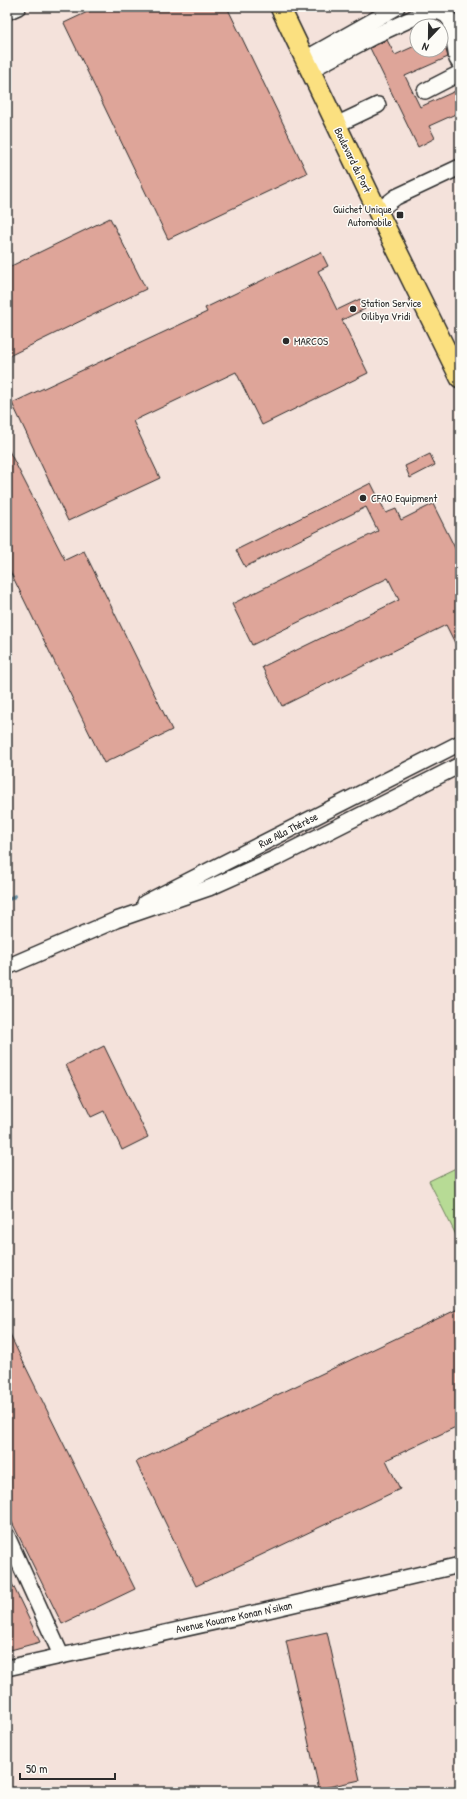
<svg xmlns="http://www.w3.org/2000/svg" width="467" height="1799" font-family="'Patrick Hand',sans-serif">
  <rect width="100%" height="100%" fill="#fdfcf7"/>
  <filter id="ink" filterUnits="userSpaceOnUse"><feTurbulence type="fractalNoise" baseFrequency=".025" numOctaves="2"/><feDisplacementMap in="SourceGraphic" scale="8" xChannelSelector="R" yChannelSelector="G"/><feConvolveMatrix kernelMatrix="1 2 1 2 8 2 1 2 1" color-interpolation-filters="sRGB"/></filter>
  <g filter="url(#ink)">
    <path fill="#f4e2db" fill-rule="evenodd" d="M7 7H460V1792H7ZM417 26H441V50H417Z"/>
    <path fill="#b7db95" stroke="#718360" d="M460 1166V1243L429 1181Z"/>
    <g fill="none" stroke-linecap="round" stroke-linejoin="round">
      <path stroke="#6b92a6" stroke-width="4" d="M7 900 15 896"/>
    </g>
    <g fill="#dea599" stroke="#2b2b2b">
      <path d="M98 7H227L307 173 168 239 64 23Z"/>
      <path d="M387 40 395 55 417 45V50H446L448 57 405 76 420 107 460 89V112L429 126 435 138 418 147 370 48Z"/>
      <path d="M110 218 146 289 7 357V268Z"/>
      <path d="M321 252 328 266 318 271 337 310 360 299 365 309 342 320 368 373 262 425 236 372 133 421 160 478 68 521 12 403 207 312 205 308Z"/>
      <path d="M7 447 65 560 84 551 172 730 104 763 7 565Z"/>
      <path d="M430 454 435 465 410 478 405 466Z"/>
      <path d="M371 483 386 513 396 509 401 520 433 504 460 558V653L446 625 282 706 262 667 399 600 388 578 252 645 232 604 378 531 366 507 245 567 236 550Z"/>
      <path d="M104 1046 148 1137 122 1150 104 1111 91 1117 66 1065Z"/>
      <path d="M460 1308V1425L386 1460 400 1489 196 1586 136 1462Z"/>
      <path d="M7 1329 135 1589 62 1624 7 1512Z"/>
      <path d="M7 1573 40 1642 7 1651Z"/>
      <path d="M327 1632 360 1780 319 1789 286 1641Z"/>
    </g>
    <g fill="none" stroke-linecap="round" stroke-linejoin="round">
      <defs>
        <g id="minor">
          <path d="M7 12 18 7"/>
          <path d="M305 59 397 7"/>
          <path d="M310 70 376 35 424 13 437 11 446 15 451 21 457 59 460 64"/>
          <path d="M425 91 460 73"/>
          <path d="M336 125 378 105"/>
          <path d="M378 211 396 197 460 167"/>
          <path d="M145 903 460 743"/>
          <path d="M7 967 116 920 209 888 276 858 460 765"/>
          <path d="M7 1536 61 1655"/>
          <path d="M7 1668 264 1611 460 1565"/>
        </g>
        <path id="major" d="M280 7 381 218 460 378"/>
      </defs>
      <use href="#minor" stroke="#2b2b2b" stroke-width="18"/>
      <use href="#major" stroke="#2b2b2b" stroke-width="22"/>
      <use href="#minor" stroke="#fdfcf7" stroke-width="15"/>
      <use href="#major" stroke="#fbe080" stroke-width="19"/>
    </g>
  </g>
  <g fill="#2b2b2b" stroke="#fdfcf7" stroke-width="1.5">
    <rect x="396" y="211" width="8" height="8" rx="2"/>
    <circle cx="353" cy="309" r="4"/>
    <circle cx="286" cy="341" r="4"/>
    <circle cx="363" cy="498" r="4"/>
  </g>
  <g text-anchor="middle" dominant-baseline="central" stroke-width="3" stroke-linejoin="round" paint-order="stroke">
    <g font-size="11" fill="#2b2b2b" stroke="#fdfcf7">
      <text transform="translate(353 160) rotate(64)">Boulevard du Port</text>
      <text transform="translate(288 830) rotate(-27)">Rue Alla Thérèse</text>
      <text transform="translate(234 1617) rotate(-12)">Avenue Kouame Konan N'sikan</text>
    </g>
    <g font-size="11" fill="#2b2b2b" stroke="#fdfcf7" text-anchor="start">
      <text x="392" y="209" text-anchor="end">Guichet Unique<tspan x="392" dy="13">Automobile</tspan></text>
      <text x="361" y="303">Station Service<tspan x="361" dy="13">Oilibya Vridi</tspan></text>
      <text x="294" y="341">MARCOS</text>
      <text x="371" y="498">CFAO Equipment</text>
    </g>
  </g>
  <rect width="467" height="1799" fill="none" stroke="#fdfcf7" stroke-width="24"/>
  <rect x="12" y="12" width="443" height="1775" fill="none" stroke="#2b2b2b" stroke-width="1.5" filter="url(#ink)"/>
  <g transform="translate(429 38) rotate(202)"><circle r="19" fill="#fdfcf7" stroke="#a9a8a5"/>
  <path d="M0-3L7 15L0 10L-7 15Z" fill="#2b2b2b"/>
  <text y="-6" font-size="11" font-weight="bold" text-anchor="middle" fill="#2b2b2b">N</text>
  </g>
  <path d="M20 1773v6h95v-6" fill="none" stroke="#2b2b2b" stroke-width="2"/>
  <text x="26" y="1773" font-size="12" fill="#2b2b2b" stroke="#fdfcf7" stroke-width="3" paint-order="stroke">50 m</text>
</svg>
